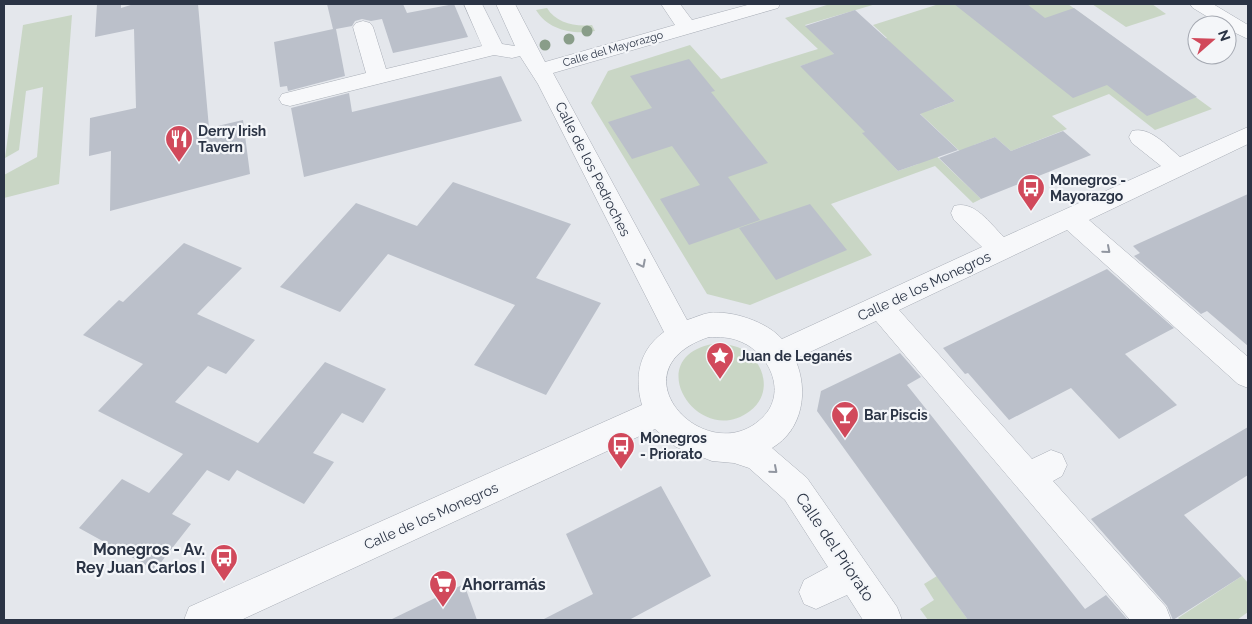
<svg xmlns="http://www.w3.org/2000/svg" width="1252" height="624" font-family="Raleway,sans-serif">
  <rect width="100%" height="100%" fill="#e4e7ec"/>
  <g fill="#c9d6c5">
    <path d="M830 4H876L805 25 835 55 800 66 904 126 863 133 898 171 918 164 929 149 981 199 973 203 935 166 831 204 872 255 750 305 707 294 591 103 608 71 690 45 721 79 818 49 785 18Z"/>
    <path d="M939 4H1068L1212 109 1155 130 1109 94 1052 116 1067 129 1011 151 995 137 974 145 969 160 912 106 925 101 934 109 955 101 919 69 869 44 887 38 873 25Z"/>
    <path d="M1092 4H1152L1166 14 1126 27Z"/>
    <path d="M547 8C556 23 575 27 592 25L595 31C573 35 548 30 536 10Z"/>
    <path d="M72 15 59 184 4 198V175L37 157 43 87 26 91 19 150 5 158 23 25Z"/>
    <path d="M719 343C728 344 736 346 744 350 766 364 772 395 750 411 698 451 636 353 719 343Z"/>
    <path d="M937 576 968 620H928L920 609 934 600 924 584Z"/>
    <path d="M1242 576 1248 583V612L1237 620H1180L1178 618Z"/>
  </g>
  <g fill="#bbc0ca">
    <path d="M97 4H121V8L134 4H198L209 128 243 120 250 174 110 211 111 151 89 156 90 118 136 108 134 29 95 37Z"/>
    <path d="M327 4H403L407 13 454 4 468 37 393 53 382 19 371 21 362 19 355 21 352 26 336 29 345 76 288 91 287 86 280 87 274 42 333 29Z"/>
    <path d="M954 4H1027L1045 18 1074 8 1197 97 1147 116 1107 85 1073 98Z"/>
    <path d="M855 10 955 101 920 114 958 150 898 171 862 133 865 132 800 66 834 54 805 26Z"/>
    <path d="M689 59 715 91 711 92 768 163 728 177 760 220 689 245 660 199 700 185 672 146 632 159 608 122 652 108 630 76Z"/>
    <path d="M501 76 522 121 304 177 291 108 349 93 352 112Z"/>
    <path d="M1063 131 1091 155 981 199 939 158 995 137 1011 151Z"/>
    <path d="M453 182 571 224 536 278 601 303 546 395 474 365 515 305 388 254 340 312 280 287 356 203 417 226Z"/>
    <path d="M1248 194V346L1207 311 1201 314 1134 256 1140 253 1133 246Z"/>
    <path d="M810 204 847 250 776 280 739 228Z"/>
    <path d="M184 243 242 268 197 314 255 340 226 374 208 366 175 402 258 443 325 362 386 389 363 423 342 413 313 453 334 462 304 504 237 470 229 481 207 470 172 514 191 524 155 570 79 528 122 479 149 493 183 454 98 411 143 364 83 335 119 300 123 302Z"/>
    <path d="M1107 269 1174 328 1125 354 1177 405 1119 439 1071 388 1009 420 968 373 965 374 943 348Z"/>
    <path d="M900 353 921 377 907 385 1085 609 1106 595 1128 620H968L817 411 821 391Z"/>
    <path d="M1248 427V475L1184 515 1242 576 1173 620 1167 606 1091 519Z"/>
    <path d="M661 486 711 576 629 620H542L593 594 566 534Z"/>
    <path d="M464 584 477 620H390Z"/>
  </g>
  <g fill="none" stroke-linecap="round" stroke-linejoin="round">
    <defs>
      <g id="minor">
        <path d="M464 4H482L502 44 515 46 496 4H515L545 62 675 25 661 4H680L692 20 751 4H780L778 8 553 73 687 320C694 318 702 314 709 313 732 310 767 322 782 339L982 247 954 220 951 213 954 206C975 200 990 224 1004 237L1161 166 1132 143 1129 137 1132 131C1150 126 1167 146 1180 157L1248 127V144L1089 220 1248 357V388L1238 384 1067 230 899 310 1032 459 1051 450 1062 454 1067 465 1062 476 1053 481 1166 607 1171 620H1130L876 321 795 359C809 390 803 430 772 448L807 478 897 607 902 620H863L847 595 816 609 804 604 799 592 804 580 828 567 785 500 749 468 734 463 712 461 676 447 655 429 241 620H184L189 607 642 405C634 377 639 350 664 332L538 84 520 56 512 58 494 55 290 106 282 104 279 99 282 94 366 73 353 27 356 23 363 21 370 23 373 27 386 69 482 46ZM709 337C719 337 730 337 739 341 769 352 788 392 763 417 708 473 609 370 709 337Z"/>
        <path d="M1190 4H1213L1248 25V39L1227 29V25H1221L1193 8Z"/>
      </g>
    </defs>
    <use href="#minor" stroke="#a9aeb7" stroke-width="1"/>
    <use href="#minor" fill="#f7f8fa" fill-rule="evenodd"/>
  </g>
  <g fill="#899d89">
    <circle cx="587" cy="31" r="5.5"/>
    <circle cx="569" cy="39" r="5.5"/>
    <circle cx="545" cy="45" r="5.5"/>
  </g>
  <defs><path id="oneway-chevron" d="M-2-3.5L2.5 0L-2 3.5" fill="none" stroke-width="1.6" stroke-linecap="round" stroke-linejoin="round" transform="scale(1.25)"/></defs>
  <g stroke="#9196a0">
    <use href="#oneway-chevron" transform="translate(1107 250) rotate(41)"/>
    <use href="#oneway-chevron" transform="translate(642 264) rotate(63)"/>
    <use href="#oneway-chevron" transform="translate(774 470) rotate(41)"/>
  </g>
  <defs>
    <symbol id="restaurant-pin" viewBox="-11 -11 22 30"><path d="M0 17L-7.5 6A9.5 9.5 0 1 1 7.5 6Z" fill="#d1495b" stroke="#f4f6f9"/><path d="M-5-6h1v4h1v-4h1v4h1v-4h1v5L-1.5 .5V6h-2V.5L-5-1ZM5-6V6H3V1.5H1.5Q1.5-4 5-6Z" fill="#fff"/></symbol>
    <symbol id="bus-pin" viewBox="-11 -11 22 30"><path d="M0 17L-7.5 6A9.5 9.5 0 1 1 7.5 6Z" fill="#d1495b" stroke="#f4f6f9"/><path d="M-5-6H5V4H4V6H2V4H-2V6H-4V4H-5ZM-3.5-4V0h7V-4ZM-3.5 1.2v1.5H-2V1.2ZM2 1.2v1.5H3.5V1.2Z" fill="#fff"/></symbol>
    <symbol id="sight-pin" viewBox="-11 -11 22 30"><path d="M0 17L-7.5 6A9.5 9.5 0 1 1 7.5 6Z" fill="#d1495b" stroke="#f4f6f9"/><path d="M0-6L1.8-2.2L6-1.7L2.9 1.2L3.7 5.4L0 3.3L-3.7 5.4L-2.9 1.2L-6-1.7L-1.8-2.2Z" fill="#fff"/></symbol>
    <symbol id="bar-pin" viewBox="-11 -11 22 30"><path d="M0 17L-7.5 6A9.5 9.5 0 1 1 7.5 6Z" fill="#d1495b" stroke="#f4f6f9"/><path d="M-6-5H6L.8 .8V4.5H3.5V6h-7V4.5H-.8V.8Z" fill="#fff"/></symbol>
    <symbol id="supermarket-pin" viewBox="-11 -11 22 30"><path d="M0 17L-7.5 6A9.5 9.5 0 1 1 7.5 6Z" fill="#d1495b" stroke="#f4f6f9"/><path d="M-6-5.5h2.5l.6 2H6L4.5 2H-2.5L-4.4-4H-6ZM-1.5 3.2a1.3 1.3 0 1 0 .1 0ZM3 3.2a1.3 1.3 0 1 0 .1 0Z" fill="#fff"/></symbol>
  </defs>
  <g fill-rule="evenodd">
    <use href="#restaurant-pin" x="163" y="123" width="32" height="43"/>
    <use href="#bus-pin" x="1015" y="172" width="32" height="43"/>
    <use href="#sight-pin" x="704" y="340" width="32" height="43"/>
    <use href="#bar-pin" x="829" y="399" width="32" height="43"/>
    <use href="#bus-pin" x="605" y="430" width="32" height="43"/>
    <use href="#bus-pin" x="208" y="542" width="32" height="43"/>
    <use href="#supermarket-pin" x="427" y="568" width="32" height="43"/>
  </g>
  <g text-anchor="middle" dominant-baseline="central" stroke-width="4.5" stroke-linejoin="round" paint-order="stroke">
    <g font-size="11" fill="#2b3445" stroke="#f4f6f9">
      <text transform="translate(613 49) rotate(-16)">Calle del Mayorazgo</text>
    </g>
    <g font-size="14" font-weight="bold" fill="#2b3445" stroke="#f4f6f9" text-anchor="start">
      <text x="198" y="131">Derry Irish<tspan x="198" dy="16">Tavern</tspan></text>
      <text x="1050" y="180">Monegros -<tspan x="1050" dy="16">Mayorazgo</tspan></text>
      <text x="739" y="356">Juan de Leganés</text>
      <text x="864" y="415">Bar Piscis</text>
      <text x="640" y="438">Monegros<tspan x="640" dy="16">- Priorato</tspan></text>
    </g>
    <g font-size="14" fill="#2b3445" stroke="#f4f6f9">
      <text transform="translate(593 169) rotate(63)">Calle de los Pedroches</text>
      <text transform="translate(924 286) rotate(-25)">Calle de los Monegros</text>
      <text transform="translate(431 516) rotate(-24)">Calle de los Monegros</text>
    </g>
    <g font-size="16" fill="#2b3445" stroke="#f4f6f9">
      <text transform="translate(835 547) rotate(56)">Calle del Priorato</text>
    </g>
    <g font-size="16" font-weight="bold" fill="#2b3445" stroke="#f4f6f9" text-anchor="end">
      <text x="205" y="549">Monegros - Av.<tspan x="205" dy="18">Rey Juan Carlos I</tspan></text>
      <text x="462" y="584" text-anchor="start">Ahorramás</text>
    </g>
  </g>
  <rect width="1252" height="624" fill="none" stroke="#2b3445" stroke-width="10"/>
  <g transform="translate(1212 40) rotate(70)"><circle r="24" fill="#f4f6f9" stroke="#a4a8b1"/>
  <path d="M0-4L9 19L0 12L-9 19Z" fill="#d1495b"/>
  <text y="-8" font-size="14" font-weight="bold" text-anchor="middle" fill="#2b3445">N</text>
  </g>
</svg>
